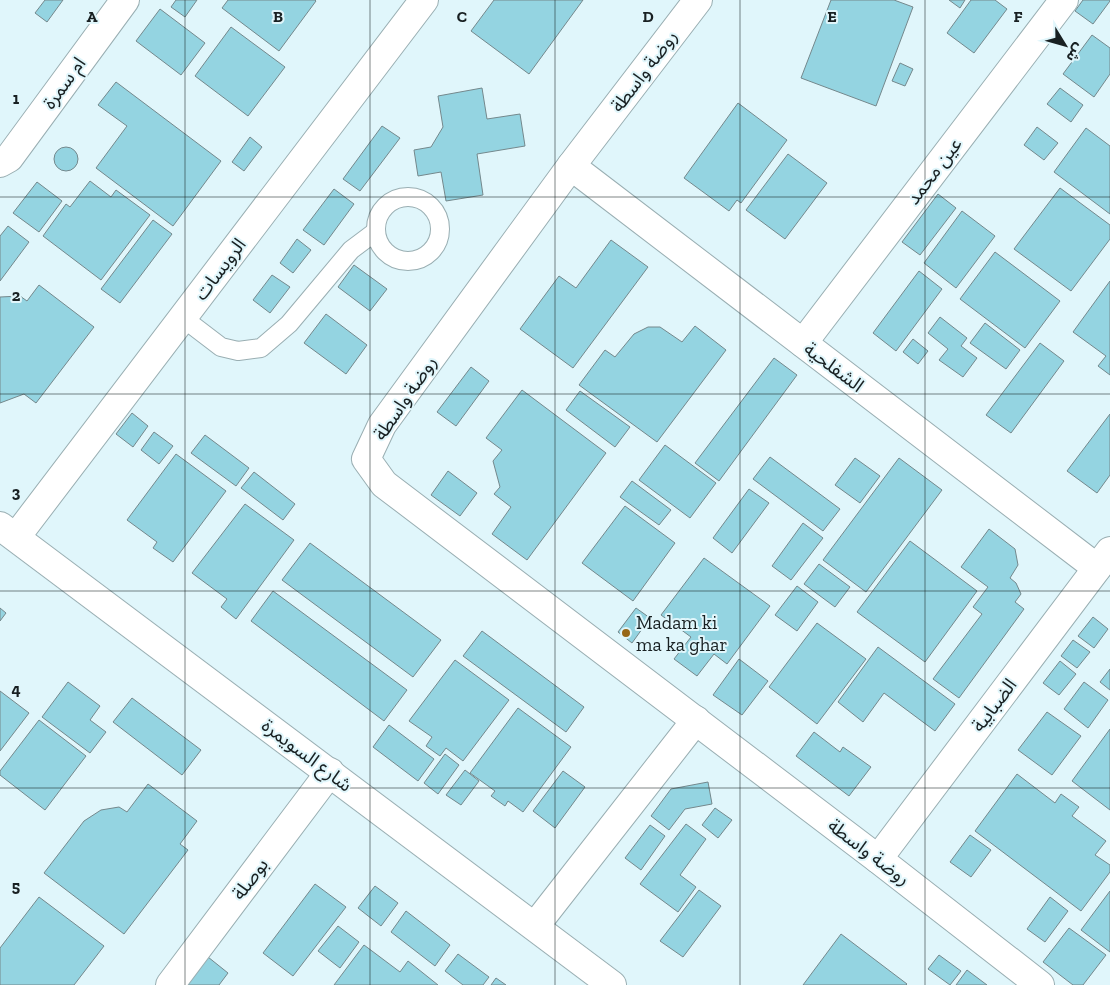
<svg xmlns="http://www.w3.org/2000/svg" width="1110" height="985" font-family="'Zilla Slab','Noto Sans Arabic',serif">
  <rect width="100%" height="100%" fill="#e0f6fb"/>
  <g fill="#94d4e1" stroke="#74888c">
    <path d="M45 0H63L47 22 35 13Z"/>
    <path d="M176 0H197L185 17 171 7Z"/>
    <path d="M228 0H315L316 1 279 51 222 8Z"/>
    <path d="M494 0H583L529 74 471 31Z"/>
    <path d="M831 0H894L913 7 876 106 801 78Z"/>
    <path d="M949 0H965L960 8Z"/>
    <path d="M971 0H995L1007 9 974 53 947 33Z"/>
    <path d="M1083 0H1110V1L1093 24 1075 11Z"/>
    <path d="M160 9 205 43 181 75 136 41Z"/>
    <path d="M231 27 285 67 248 116 195 76Z"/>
    <path d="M1092 35 1110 48V74L1094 97 1063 74Z"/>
    <path d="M900 63 913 69 905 86 892 81Z"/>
    <path d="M116 82 221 161 173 226 96 168 127 126 98 105Z"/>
    <path d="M482 88 487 119 520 114 525 146 477 154 483 195 446 201 441 172 418 176 414 150 431 147 443 127 438 96Z"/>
    <path d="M1060 88 1083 105 1071 122 1047 104Z"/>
    <path d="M738 103 787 140 741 203 737 200 729 211 684 178Z"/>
    <path d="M382 126 400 138 360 191 343 179Z"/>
    <path d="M1037 127 1058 143 1044 160 1024 145Z"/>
    <path d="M1086 128 1110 146V214L1054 172Z"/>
    <path d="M250 137 262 147 244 171 232 162Z"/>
    <circle cx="66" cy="159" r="12"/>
    <path d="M788 154 827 183 785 239 746 210Z"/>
    <path d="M90 181 111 197 116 190 150 215 101 280 43 236 66 204 70 207Z"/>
    <path d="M37 182 62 201 39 232 13 213Z"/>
    <path d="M1060 188 1110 225V239L1071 291 1014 249Z"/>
    <path d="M334 189 354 204 324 245 303 230Z"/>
    <path d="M938 194 956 208 920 255 902 242Z"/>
    <path d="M962 211 995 236 956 288 924 263Z"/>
    <path d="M153 220 172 234 120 303 101 289Z"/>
    <path d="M8 226 29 242 0 281V236Z"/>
    <path d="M297 239 311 250 293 273 280 263Z"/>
    <path d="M611 240 648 267 573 368 520 329 559 276 576 288Z"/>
    <path d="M995 252 1060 301 1025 348 960 299Z"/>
    <path d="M354 265 387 289 370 311 338 287Z"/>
    <path d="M919 271 942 289 896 351 873 333Z"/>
    <path d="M272 275 290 287 270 313 253 300Z"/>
    <path d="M1110 281V375L1098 366 1106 356 1073 332Z"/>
    <path d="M39 285 94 327 36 403 24 394 0 403V297L20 296 27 301Z"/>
    <path d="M326 314 367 345 346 374 304 343Z"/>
    <path d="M940 317 967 338 961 346 977 358 963 377 939 360 948 349 928 333Z"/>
    <path d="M985 323 1020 350 1006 369 970 343Z"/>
    <path d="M695 326 726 350 657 442 579 385 605 350 615 357 634 334 648 327H660L682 342Z"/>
    <path d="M913 339 928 351 918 364 903 352Z"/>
    <path d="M1040 343 1064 361 1011 433 986 415Z"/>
    <path d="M774 358 797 375 719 481 695 463Z"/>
    <path d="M471 367 489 381 456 426 437 412Z"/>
    <path d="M522 390 606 453 527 560 492 534 511 507 494 494 500 487 493 461 502 450 486 438Z"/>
    <path d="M580 391 630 427 615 447 566 410Z"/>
    <path d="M132 413 148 426 133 447 116 434Z"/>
    <path d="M1110 414V475L1097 493 1067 471Z"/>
    <path d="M154 432 173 446 159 464 141 450Z"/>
    <path d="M205 435 249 468 236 486 191 453Z"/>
    <path d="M665 445 716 483 690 518 639 480Z"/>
    <path d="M176 454 226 491 173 562 153 548 157 542 127 520Z"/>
    <path d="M770 457 840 509 823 531 753 479Z"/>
    <path d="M855 458 880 476 860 503 835 485Z"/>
    <path d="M899 458 942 490 866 592 823 560Z"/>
    <path d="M448 471 477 493 460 516 431 495Z"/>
    <path d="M254 472 295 504 283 520 241 488Z"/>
    <path d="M632 481 671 510 659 525 620 497Z"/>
    <path d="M749 489 769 503 732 553 713 538Z"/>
    <path d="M245 504 294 540 236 619 221 607 227 599 192 573Z"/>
    <path d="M625 506 675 543 633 601 582 563Z"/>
    <path d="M803 523 823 538 791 580 772 566Z"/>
    <path d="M989 529 1015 549 1018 565 1010 578 1016 583 1021 594 1015 602 1024 609 959 698 933 679 982 614 973 607 988 587 961 567Z"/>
    <path d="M910 541 977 591 925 662 857 612Z"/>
    <path d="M310 543 441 640 413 677 282 580Z"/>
    <path d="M704 558 770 606 727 664 714 654 697 676 674 659 691 637 661 615Z"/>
    <path d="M819 564 850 587 835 607 804 584Z"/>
    <path d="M797 586 818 602 797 631 775 615Z"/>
    <path d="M273 591 407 690 384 721 251 621Z"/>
    <path d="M0 608 6 613 0 621Z"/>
    <path d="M636 608 650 618 632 643 618 632Z"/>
    <path d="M1093 617 1108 629 1094 648 1078 636Z"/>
    <path d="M817 623 866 659 817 724 769 687Z"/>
    <path d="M482 631 584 707 566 732 463 656Z"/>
    <path d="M1073 640 1090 652 1077 668 1061 656Z"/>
    <path d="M878 647 955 704 935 731 884 693 863 722 838 702Z"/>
    <path d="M739 659 768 681 742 715 713 695Z"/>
    <path d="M455 660 509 700 463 761 446 748 440 756 426 746 432 737 409 721Z"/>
    <path d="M1060 661 1076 674 1059 695 1043 683Z"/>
    <path d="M1110 669V690L1100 682Z"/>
    <path d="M68 682 100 706 90 720 106 732 90 753 42 717Z"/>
    <path d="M1084 682 1108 700 1088 728 1064 709Z"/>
    <path d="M0 691 29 713 0 751Z"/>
    <path d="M132 698 201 750 182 775 113 722Z"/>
    <path d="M518 708 571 747 523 812 508 801 505 806 491 796 495 791 470 773Z"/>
    <path d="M1047 712 1081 736 1052 775 1018 750Z"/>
    <path d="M39 720 86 756 45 810 0 775V771Z"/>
    <path d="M389 725 434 759 418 781 373 747Z"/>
    <path d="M1110 729V810L1072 781Z"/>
    <path d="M814 732 840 752 843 747 871 767 849 796 796 756Z"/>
    <path d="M445 754 459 765 438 794 424 783Z"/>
    <path d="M465 770 479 781 461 805 446 795Z"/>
    <path d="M563 771 585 787 555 828 533 811Z"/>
    <path d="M1017 774 1055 803 1061 794 1079 807 1072 816 1106 841 1095 855 1110 865V872L1081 911 975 831Z"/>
    <path d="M708 782 712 804 685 809 669 830 651 816 671 789Z"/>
    <path d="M148 784 197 821 180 844 188 850 124 934 44 873 84 821 101 810 119 807 127 812Z"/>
    <path d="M715 808 732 820 718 838 702 825Z"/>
    <path d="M686 824 706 839 680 875 696 887 678 912 640 884Z"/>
    <path d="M650 825 665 836 641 870 625 858Z"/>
    <path d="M970 835 991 850 971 877 950 862Z"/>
    <path d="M315 884 346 907 293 976 263 953Z"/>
    <path d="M375 886 398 903 381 926 358 908Z"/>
    <path d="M699 890 721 906 683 957 660 941Z"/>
    <path d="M1110 891V952L1081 930Z"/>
    <path d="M39 897 104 946 74 985H0V948Z"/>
    <path d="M1050 897 1068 911 1045 942 1027 929Z"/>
    <path d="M406 911 450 945 435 966 391 932Z"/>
    <path d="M338 926 359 942 340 968 318 951Z"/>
    <path d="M1069 928 1106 955 1083 985H1073L1043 962Z"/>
    <path d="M841 934 907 984 906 985H803Z"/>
    <path d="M364 945 400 972 408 961 438 985H334Z"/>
    <path d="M458 954 489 977 483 985H463L445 971Z"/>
    <path d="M939 955 961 971 950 985 928 969Z"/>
    <path d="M208 957 228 973 219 985H187Z"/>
    <path d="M967 970 987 985H956Z"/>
    <path d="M496 978 506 985H491Z"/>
  </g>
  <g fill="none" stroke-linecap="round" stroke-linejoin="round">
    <defs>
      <g id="lane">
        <circle cx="408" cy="229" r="32"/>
        <path d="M183 318 221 347 238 351 261 348 289 324 351 250 375 232"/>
      </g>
      <g id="street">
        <path d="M698 0 571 166 382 425 366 459 384 484 878 859 1040 985"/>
        <path d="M0 163 9 158 125 0"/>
        <path d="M571 166 1097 568"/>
        <path d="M803 343 1064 0"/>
        <path d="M16 537 424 0"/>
        <path d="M878 859 1110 551"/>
        <path d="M535 926 696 720"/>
        <path d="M170 985 330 772"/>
      </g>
      <path id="secondary" d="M0 526 612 985"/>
    </defs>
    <use href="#lane" stroke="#99aeb2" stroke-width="20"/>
    <use href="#street" stroke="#99aeb2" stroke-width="30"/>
    <use href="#secondary" stroke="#99aeb2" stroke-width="30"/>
    <use href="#lane" stroke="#fff" stroke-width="18"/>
    <use href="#street" stroke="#fff" stroke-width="28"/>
    <use href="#secondary" stroke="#fff" stroke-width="28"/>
  </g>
  <path fill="none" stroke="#182022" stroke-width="1" stroke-opacity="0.55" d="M185 0V985M370 0V985M555 0V985M740 0V985M925 0V985M0 197H1110M0 394H1110M0 591H1110M0 788H1110"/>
  <circle fill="#966717" stroke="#e0f6fb" stroke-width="2" cx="626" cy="633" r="5"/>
  <g text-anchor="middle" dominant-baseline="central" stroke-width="4" stroke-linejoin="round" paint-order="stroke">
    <g font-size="19" fill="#182022" stroke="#e0f6fb">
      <text transform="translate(644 71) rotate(-53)">روضة واسطة</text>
      <text transform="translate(64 83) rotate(-54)">ام سمرة</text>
      <text transform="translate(934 171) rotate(-53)">عين محمد</text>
      <text transform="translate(220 269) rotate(-53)">الرويسات</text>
      <text transform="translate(834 367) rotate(37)">الشفلحية</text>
      <text transform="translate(405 398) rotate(-56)">روضة واسطة</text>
      <text transform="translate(994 705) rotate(-53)">الضبابية</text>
      <text transform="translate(307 755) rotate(37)">شارع السويمرة</text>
      <text transform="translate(869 852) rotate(37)">روضة واسطة</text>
      <text transform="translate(250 879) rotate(-53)">بوصلة</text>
    </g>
    <g font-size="19" fill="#182022" stroke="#e0f6fb" text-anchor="start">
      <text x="636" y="622">Madam ki<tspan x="636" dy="22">ma ka ghar</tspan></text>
    </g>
  </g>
  <g font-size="16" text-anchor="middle" font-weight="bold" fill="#182022" stroke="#e0f6fb" stroke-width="4" stroke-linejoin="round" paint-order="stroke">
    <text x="92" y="22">A</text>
    <text x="278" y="22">B</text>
    <text x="462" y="22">C</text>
    <text x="648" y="22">D</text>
    <text x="832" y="22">E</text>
    <text x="1018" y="22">F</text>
    <text x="16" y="104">1</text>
    <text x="16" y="301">2</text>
    <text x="16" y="498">3</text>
    <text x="16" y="695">4</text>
    <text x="16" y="892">5</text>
  </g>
  <g transform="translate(1065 45) rotate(127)" stroke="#e0f6fb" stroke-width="4" paint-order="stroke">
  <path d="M0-4L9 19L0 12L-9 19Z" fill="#182022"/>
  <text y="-8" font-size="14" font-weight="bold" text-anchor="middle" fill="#182022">ش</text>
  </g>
</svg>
